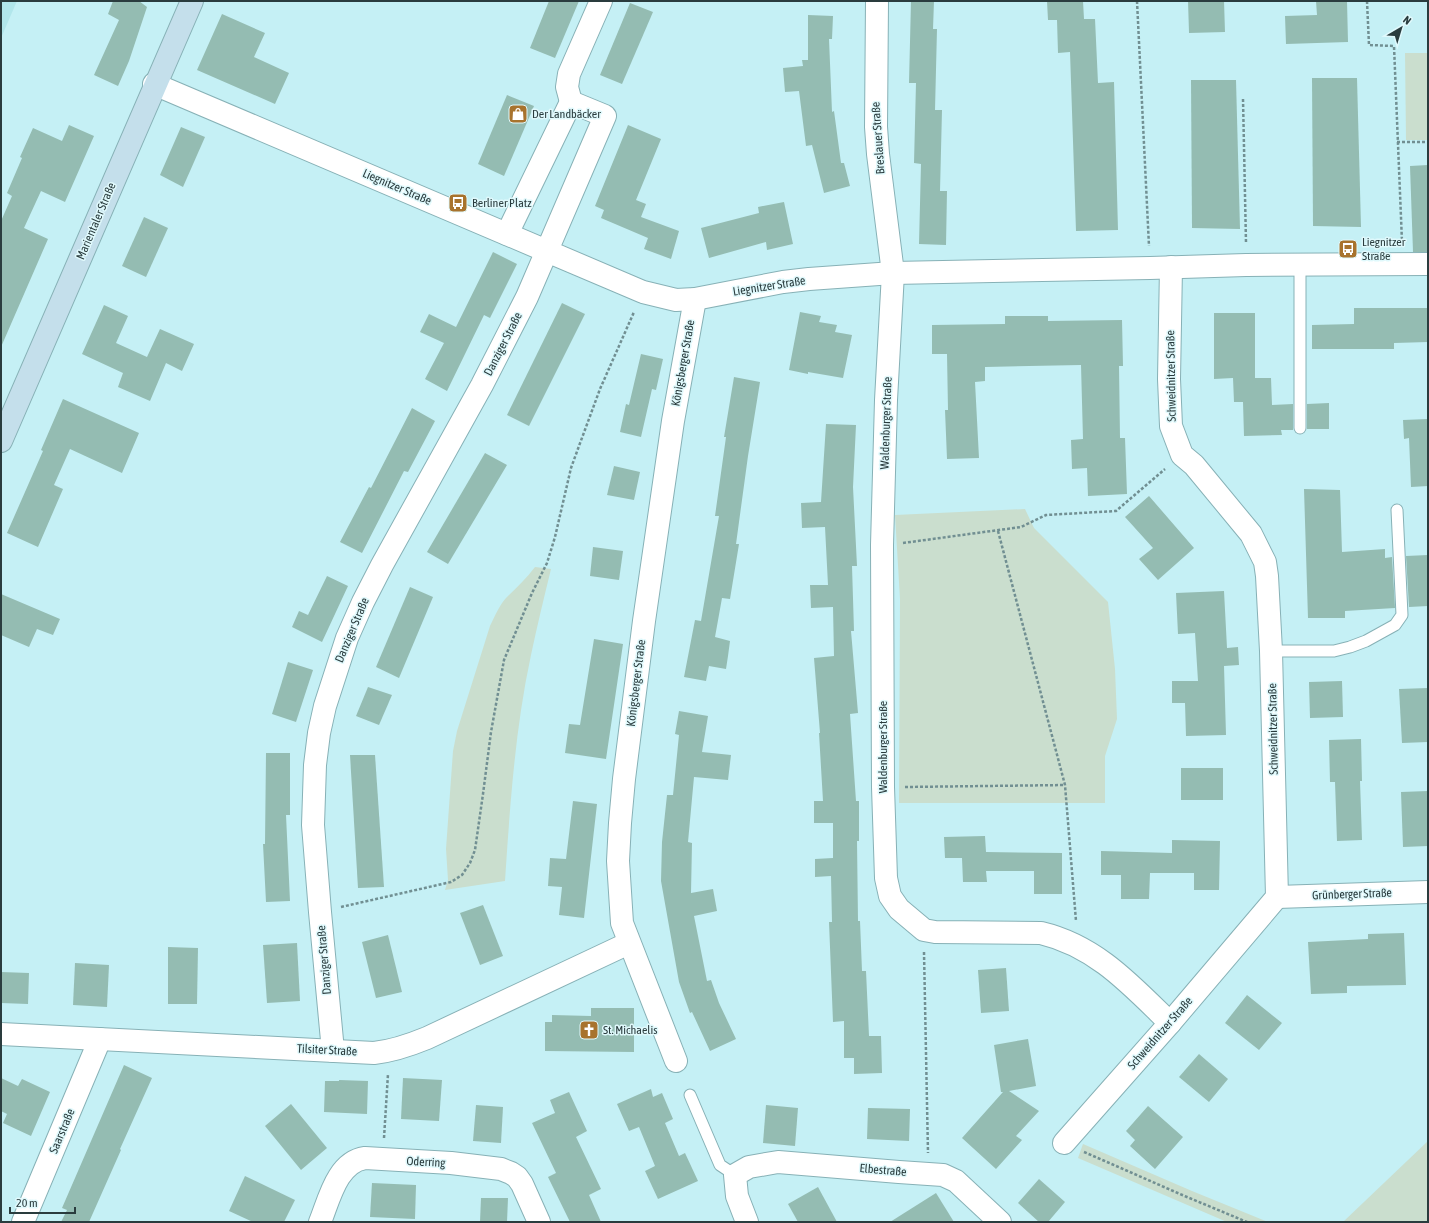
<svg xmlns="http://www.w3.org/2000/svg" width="1429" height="1223" font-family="'Asap Condensed',sans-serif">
  <rect width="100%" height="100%" fill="#c5f0f5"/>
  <path fill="#b1e6eb" d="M1 1H17L1 38Z"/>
  <g fill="#cadece">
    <path d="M1405 53H1428V140H1406Z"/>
    <path d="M1025 509 1034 528 1108 602 1115 669 1117 719 1105 756V803H899L900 599 895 515Z"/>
    <path d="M535 567 551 569C544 598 537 626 531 655 515 729 510 806 505 881L445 890 448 880 446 849 453 751 457 731 490 626C495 616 499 606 506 598 516 588 526 579 535 567Z"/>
    <path d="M1428 1141V1222H1343Z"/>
    <path d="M1083 1144 1192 1191 1268 1222H1227L1078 1158Z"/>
  </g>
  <g fill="#94bcb2">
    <path d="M113 1H139L147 7 129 61 118 86 94 75 119 20 108 14Z"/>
    <path d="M549 1H579L555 58 530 48Z"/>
    <path d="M911 1H934L933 29H937L935 110H942L940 191H947L946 245 919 244 921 164 914 163 916 83H909Z"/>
    <path d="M1047 1H1083L1084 19H1095L1098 83 1114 82 1118 230 1076 231 1070 52 1058 53 1057 20H1048Z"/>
    <path d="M1188 1H1224L1225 32 1189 33Z"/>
    <path d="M1316 1H1347L1348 42 1286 44 1285 16 1317 15Z"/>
    <path d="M630 3 653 12 622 84 600 75Z"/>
    <path d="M222 14 265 33 254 57 289 73 275 104 197 70Z"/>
    <path d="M808 15 833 16 832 39H829L832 112 834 111 841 163H844L850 186 824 193 812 145 806 146 799 91 785 92 783 68 803 66 802 60H808Z"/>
    <path d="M1312 78H1357L1361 227 1313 226Z"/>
    <path d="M1191 80H1236L1240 229 1192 228Z"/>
    <path d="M507 95 534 106 504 176 478 164Z"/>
    <path d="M69 125 94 136 65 202 41 191 24 228 48 239 1 347V221L12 196 7 193 22 158 20 157 33 128 62 141Z"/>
    <path d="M628 125 661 139 636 200 646 204 641 217 679 231 671 259 644 249 648 238 601 218 604 210 595 206Z"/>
    <path d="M181 127 205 137 183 187 160 175Z"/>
    <path d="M1428 165V252H1413L1410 166Z"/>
    <path d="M784 202 793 244 767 250 766 242 709 258 701 228 759 213 758 207Z"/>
    <path d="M144 217 168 228 146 277 122 266Z"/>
    <path d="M493 252 517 264 490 318 484 315 447 391 425 379 444 343 420 332 429 314 456 327Z"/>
    <path d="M562 303 585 314 529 426 507 415Z"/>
    <path d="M104 305 128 316 116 343 147 357 160 329 194 344 182 371 166 363 150 401 118 387 123 373 82 354Z"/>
    <path d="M1354 308H1428V342L1394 343V349H1312V325L1354 324Z"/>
    <path d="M800 312 821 316 819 322 837 325 835 332 852 335 843 378 808 372V374L789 370Z"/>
    <path d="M1214 313H1255V378H1271L1272 405 1293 404V430H1281L1282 435 1244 436 1243 402H1234L1233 378 1214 379Z"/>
    <path d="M1005 316H1048V321L1122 320 1123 366H1119L1120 438H1125L1127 494 1088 496 1087 468 1072 469 1071 440 1083 439 1081 365 985 367V381L975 382 979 458 947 459 945 410H948L947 354H932V325L1005 324Z"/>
    <path d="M641 354 663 359 656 390 652 389 641 437 620 432 626 404 629 405Z"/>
    <path d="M734 377 760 382 748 456 736 544H739L730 599 722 598 715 637 730 641 728 656 726 669 709 666 706 681 684 677 695 620 701 621 719 516H715L726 437H724Z"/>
    <path d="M63 399 139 433 122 473 70 449 54 485 63 489 38 547 7 533 43 451 41 450Z"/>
    <path d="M1329 403V429H1307V404Z"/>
    <path d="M412 408 435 421 408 472 404 471 362 553 340 542 369 487 371 488Z"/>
    <path d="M1428 419V486L1411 487 1409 438 1404 439 1403 420Z"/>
    <path d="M826 424 856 425 853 487 857 566H852L854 631H851L858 713 850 714 856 801H859V841H857L858 921H860L862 971H866L869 1036H881L882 1073 854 1074V1058H844V1021L833 1022 829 922H832L831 876 815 877V859L833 858V823H814V801H823L819 733H820L814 658 834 656 833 607 811 608 810 585H828L825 527 802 528 801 503 821 502Z"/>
    <path d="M485 453 507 465 448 564 427 552Z"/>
    <path d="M614 466 640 472 634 500 607 495Z"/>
    <path d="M1304 489 1340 490 1342 552 1385 549V558L1392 557 1395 608 1345 611V618H1308Z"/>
    <path d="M1149 496 1194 548 1158 580 1139 559 1153 548 1125 517Z"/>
    <path d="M593 547 623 551 619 580 590 576Z"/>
    <path d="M1428 555V606L1409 607 1406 556Z"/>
    <path d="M327 576 348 586 322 642 292 627 299 611 308 615Z"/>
    <path d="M410 587 433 597 399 678 376 667Z"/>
    <path d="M1224 591 1227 648 1238 647 1239 665 1224 666 1226 735 1186 736 1185 703H1172V681H1198L1195 633 1178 634 1176 593Z"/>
    <path d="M1 594 60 619 53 635 37 629 29 647 1 635Z"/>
    <path d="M594 639 623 644 606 759 565 753 569 724 580 725Z"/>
    <path d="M288 662 313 670 296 722 272 714Z"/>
    <path d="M1342 681 1343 717 1310 718 1309 682Z"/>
    <path d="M368 687 392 695 379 725 356 716Z"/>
    <path d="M1428 688V742L1402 743 1399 689Z"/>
    <path d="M679 711 708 716 702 752 731 755 728 780 694 777 688 842 692 843 691 893 713 889 717 911 694 916 707 981 711 980 719 1003 736 1039 710 1051 692 1012 690 1013 679 982 661 881 662 842 667 795H673L679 735 675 734Z"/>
    <path d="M1361 739 1362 781H1360L1362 840 1337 841 1335 782H1330L1329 740Z"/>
    <path d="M266 753H290V815H286L290 901 266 902 263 844H265Z"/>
    <path d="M350 755H375L384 887 358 888Z"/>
    <rect x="1181" y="768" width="42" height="32"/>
    <path d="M1428 791V846L1403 847 1401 792Z"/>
    <path d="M573 801 597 804 584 918 559 915 562 887 548 886 550 858 566 859Z"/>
    <path d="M985 836 986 852 1062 853V894H1034V871H986L987 882H963L962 858H945L944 837Z"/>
    <path d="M1172 840 1220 841 1219 890H1194V873H1150L1149 899H1121V875H1101V851L1172 853Z"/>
    <path d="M483 905 503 956 480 965 460 913Z"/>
    <path d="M1404 933 1406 985 1347 986V993L1311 994 1308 942 1368 939V934Z"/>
    <path d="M388 935 402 992 376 998 362 942Z"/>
    <path d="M297 943 300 1001 267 1003 263 945Z"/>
    <path d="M168 947 198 948 197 1004H168Z"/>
    <path d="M75 963 109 965 107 1007 73 1005Z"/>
    <path d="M1006 968 1009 1011 981 1013 978 970Z"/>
    <path d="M1 972 29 973 28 1004 1 1003Z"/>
    <path d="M1247 995 1282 1023 1259 1050 1225 1023Z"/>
    <path d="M591 1008H634V1052L545 1051V1022H552V1015L591 1016Z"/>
    <path d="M1028 1039 1036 1086 1009 1091 1039 1111 1016 1136 1022 1140 996 1169 962 1138 1003 1092H1001L994 1045Z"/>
    <path d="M1199 1054 1228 1079 1209 1102 1179 1077Z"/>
    <path d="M124 1065 152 1078 120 1149 121 1150 89 1222H61L67 1210 62 1208Z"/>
    <path d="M1 1078 18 1086 22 1079 50 1092 31 1136 3 1123 7 1114 1 1111Z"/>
    <path d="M403 1078 442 1080 439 1121 401 1119Z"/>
    <path d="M339 1080 368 1081 367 1114 324 1112 325 1081H339Z"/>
    <path d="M651 1089 653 1097 662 1093 673 1119 665 1123 679 1156 685 1153 698 1181 658 1199 645 1171 655 1166 639 1127 629 1131 617 1104Z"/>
    <path d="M569 1092 587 1131 576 1137 601 1189 589 1195 601 1222H570L548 1177 556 1173 532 1123 555 1113 550 1100Z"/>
    <path d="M291 1104 327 1148 301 1170 265 1126Z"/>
    <path d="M476 1105 503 1107 501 1143 473 1141Z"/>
    <path d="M766 1105 798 1108 795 1146 763 1143Z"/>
    <path d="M1148 1106 1183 1137 1155 1169 1130 1146 1135 1140 1126 1131Z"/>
    <path d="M868 1108 910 1109 909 1141 867 1139Z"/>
    <path d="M245 1176 295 1200 284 1222H253L229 1211Z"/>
    <path d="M1039 1179 1065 1202 1048 1222H1039L1018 1203Z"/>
    <path d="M372 1183 416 1185 415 1219 370 1217Z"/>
    <path d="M818 1187 837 1222H798L788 1204Z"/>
    <path d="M936 1193 954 1222H890Z"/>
    <path d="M481 1198H508L507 1222H480Z"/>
  </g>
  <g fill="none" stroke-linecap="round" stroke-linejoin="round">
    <defs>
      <g id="lane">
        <path d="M1300 428V264"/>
        <path d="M1271 651H1334L1350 647 1366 641 1395 625 1402 615 1397 510"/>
        <path d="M690 1095 720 1165 735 1175"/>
      </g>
      <g id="street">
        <path d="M877 1 876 127 878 154 893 273 886 400 882 545 883 787 886 878 890 896 899 909 924 930 935 932 1041 933C1096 946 1131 985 1170 1023"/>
        <path d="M154 84 643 292 676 300 695 299 783 282 809 279 893 273 1150 268 1246 265 1428 264"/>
        <path d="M571 102 567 87 569 74 601 1"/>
        <path d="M1277 897 1428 892"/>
        <path d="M1 1034 374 1053C393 1051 410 1045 427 1038L629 943"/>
        <path d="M333 1051 320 912 313 825 315 765 319 733 325 706 347 638 363 602 382 565 482 385 527 297 605 116 571 102 507 234"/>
        <path d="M676 1061 622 923 618 861 620 823 624 779 644 621 673 421 695 299"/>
        <path d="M1064 1143 1170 1023 1277 897 1271 651 1267 576 1265 562 1251 534 1194 465 1182 455 1171 426 1169 379 1171 267"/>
        <path d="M23 1222 100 1039"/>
        <path d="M320 1222C329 1200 337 1162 365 1158L451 1163 501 1169 511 1173 517 1177 522 1184 539 1222"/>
        <path d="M747 1222 737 1196 735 1175 749 1167 778 1162 899 1172 943 1175 956 1181 1000 1222"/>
      </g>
      <path id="secondary" d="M1 441 192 1"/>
    </defs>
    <use href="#lane" stroke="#87b1b6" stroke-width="13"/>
    <use href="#street" stroke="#87b1b6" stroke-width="24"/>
    <use href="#secondary" stroke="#87b1b6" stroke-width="24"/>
    <g stroke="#718f92" stroke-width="2.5" stroke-dasharray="3 2" stroke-linecap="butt">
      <path d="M1137 1 1149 246"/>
      <path d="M1367 1 1369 45 1394 46 1402 242"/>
      <path d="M1243 99 1246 243"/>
      <path d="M1397 142H1428"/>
      <path d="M998 531 1065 785 1076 921"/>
      <path d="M903 543 1021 527 1046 515 1116 511 1165 469"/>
      <path d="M905 787 1065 785"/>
      <path d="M341 907 451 882 462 875 470 863 475 850 483 794 491 732 504 660 532 593 547 563 555 537 571 468 579 446 600 389 634 312"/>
      <path d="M924 952 928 1153"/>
      <path d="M384 1138 388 1074"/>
      <path d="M1084 1152 1187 1197 1247 1222"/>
    </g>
    <use href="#lane" stroke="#fff" stroke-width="11"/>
    <use href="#street" stroke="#fff" stroke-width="22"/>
    <use href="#secondary" stroke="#c4dfeb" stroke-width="22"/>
  </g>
  <defs>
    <symbol id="shop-square" viewBox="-11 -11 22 22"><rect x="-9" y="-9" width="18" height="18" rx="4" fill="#a8732d" stroke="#e0f9fc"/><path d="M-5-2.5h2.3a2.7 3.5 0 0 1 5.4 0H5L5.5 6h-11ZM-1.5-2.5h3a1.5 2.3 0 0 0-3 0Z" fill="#fff"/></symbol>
    <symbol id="bus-square" viewBox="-11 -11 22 22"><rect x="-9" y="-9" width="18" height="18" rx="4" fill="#a8732d" stroke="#e0f9fc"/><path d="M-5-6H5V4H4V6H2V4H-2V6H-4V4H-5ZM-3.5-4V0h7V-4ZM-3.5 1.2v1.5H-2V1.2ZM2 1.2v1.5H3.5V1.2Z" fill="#fff"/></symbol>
    <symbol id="church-square" viewBox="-11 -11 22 22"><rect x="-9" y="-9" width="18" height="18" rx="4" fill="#a8732d" stroke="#e0f9fc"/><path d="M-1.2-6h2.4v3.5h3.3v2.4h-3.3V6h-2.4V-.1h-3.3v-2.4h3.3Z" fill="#fff"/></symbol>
  </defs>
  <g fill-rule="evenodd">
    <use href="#shop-square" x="507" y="103" width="22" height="22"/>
    <use href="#bus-square" x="447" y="192" width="22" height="22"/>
    <use href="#bus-square" x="1337" y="238" width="22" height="22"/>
    <use href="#church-square" x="578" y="1019" width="22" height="22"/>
  </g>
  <g text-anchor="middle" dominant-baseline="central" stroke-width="3" stroke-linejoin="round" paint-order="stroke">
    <g font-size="12" fill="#2a3c3e" stroke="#e0f9fc" text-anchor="start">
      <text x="532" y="114">Der Landbäcker</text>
      <text x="472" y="203">Berliner Platz</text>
      <text x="1362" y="242">Liegnitzer<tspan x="1362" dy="14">Straße</tspan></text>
      <text x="603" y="1030">St. Michaelis</text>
    </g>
    <g font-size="12" fill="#2a3c3e" stroke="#e0f9fc">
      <text transform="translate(878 138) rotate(-94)">Breslauer Straße</text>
      <text transform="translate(397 187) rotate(23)">Liegnitzer Straße</text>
      <text transform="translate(96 221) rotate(-67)">Marientaler Straße</text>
      <text transform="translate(769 286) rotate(-9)">Liegnitzer Straße</text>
      <text transform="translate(503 344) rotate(-63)">Danziger Straße</text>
      <text transform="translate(683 363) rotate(-80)">Königsberger Straße</text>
      <text transform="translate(1171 376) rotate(-91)">Schweidnitzer Straße</text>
      <text transform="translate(886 423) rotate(-88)">Waldenburger Straße</text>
      <text transform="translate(352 630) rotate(-67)">Danziger Straße</text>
      <text transform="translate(636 683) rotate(-83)">Königsberger Straße</text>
      <text transform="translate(1273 729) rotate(-91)">Schweidnitzer Straße</text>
      <text transform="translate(883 747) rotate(-90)">Waldenburger Straße</text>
      <text transform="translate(1352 894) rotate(-2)">Grünberger Straße</text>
      <text transform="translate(324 960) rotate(-95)">Danziger Straße</text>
      <text transform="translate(1160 1033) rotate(-49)">Schweidnitzer Straße</text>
      <text transform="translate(327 1050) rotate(3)">Tilsiter Straße</text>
      <text transform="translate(62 1131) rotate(-67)">Saarstraße</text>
      <text transform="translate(426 1162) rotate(3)">Oderring</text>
      <text transform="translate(883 1170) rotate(5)">Elbestraße</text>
    </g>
  </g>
  <rect width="1429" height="1223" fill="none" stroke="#2a3c3e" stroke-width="4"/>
  <g transform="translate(1401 28) rotate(38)" stroke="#e0f9fc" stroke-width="3" paint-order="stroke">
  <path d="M0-3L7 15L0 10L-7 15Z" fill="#2a3c3e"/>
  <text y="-6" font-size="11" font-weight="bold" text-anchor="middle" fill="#2a3c3e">N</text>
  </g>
  <path d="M10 1207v6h65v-6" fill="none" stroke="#2a3c3e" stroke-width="2"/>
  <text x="16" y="1207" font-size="12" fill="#2a3c3e" stroke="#e0f9fc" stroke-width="3" paint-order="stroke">20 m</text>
</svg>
